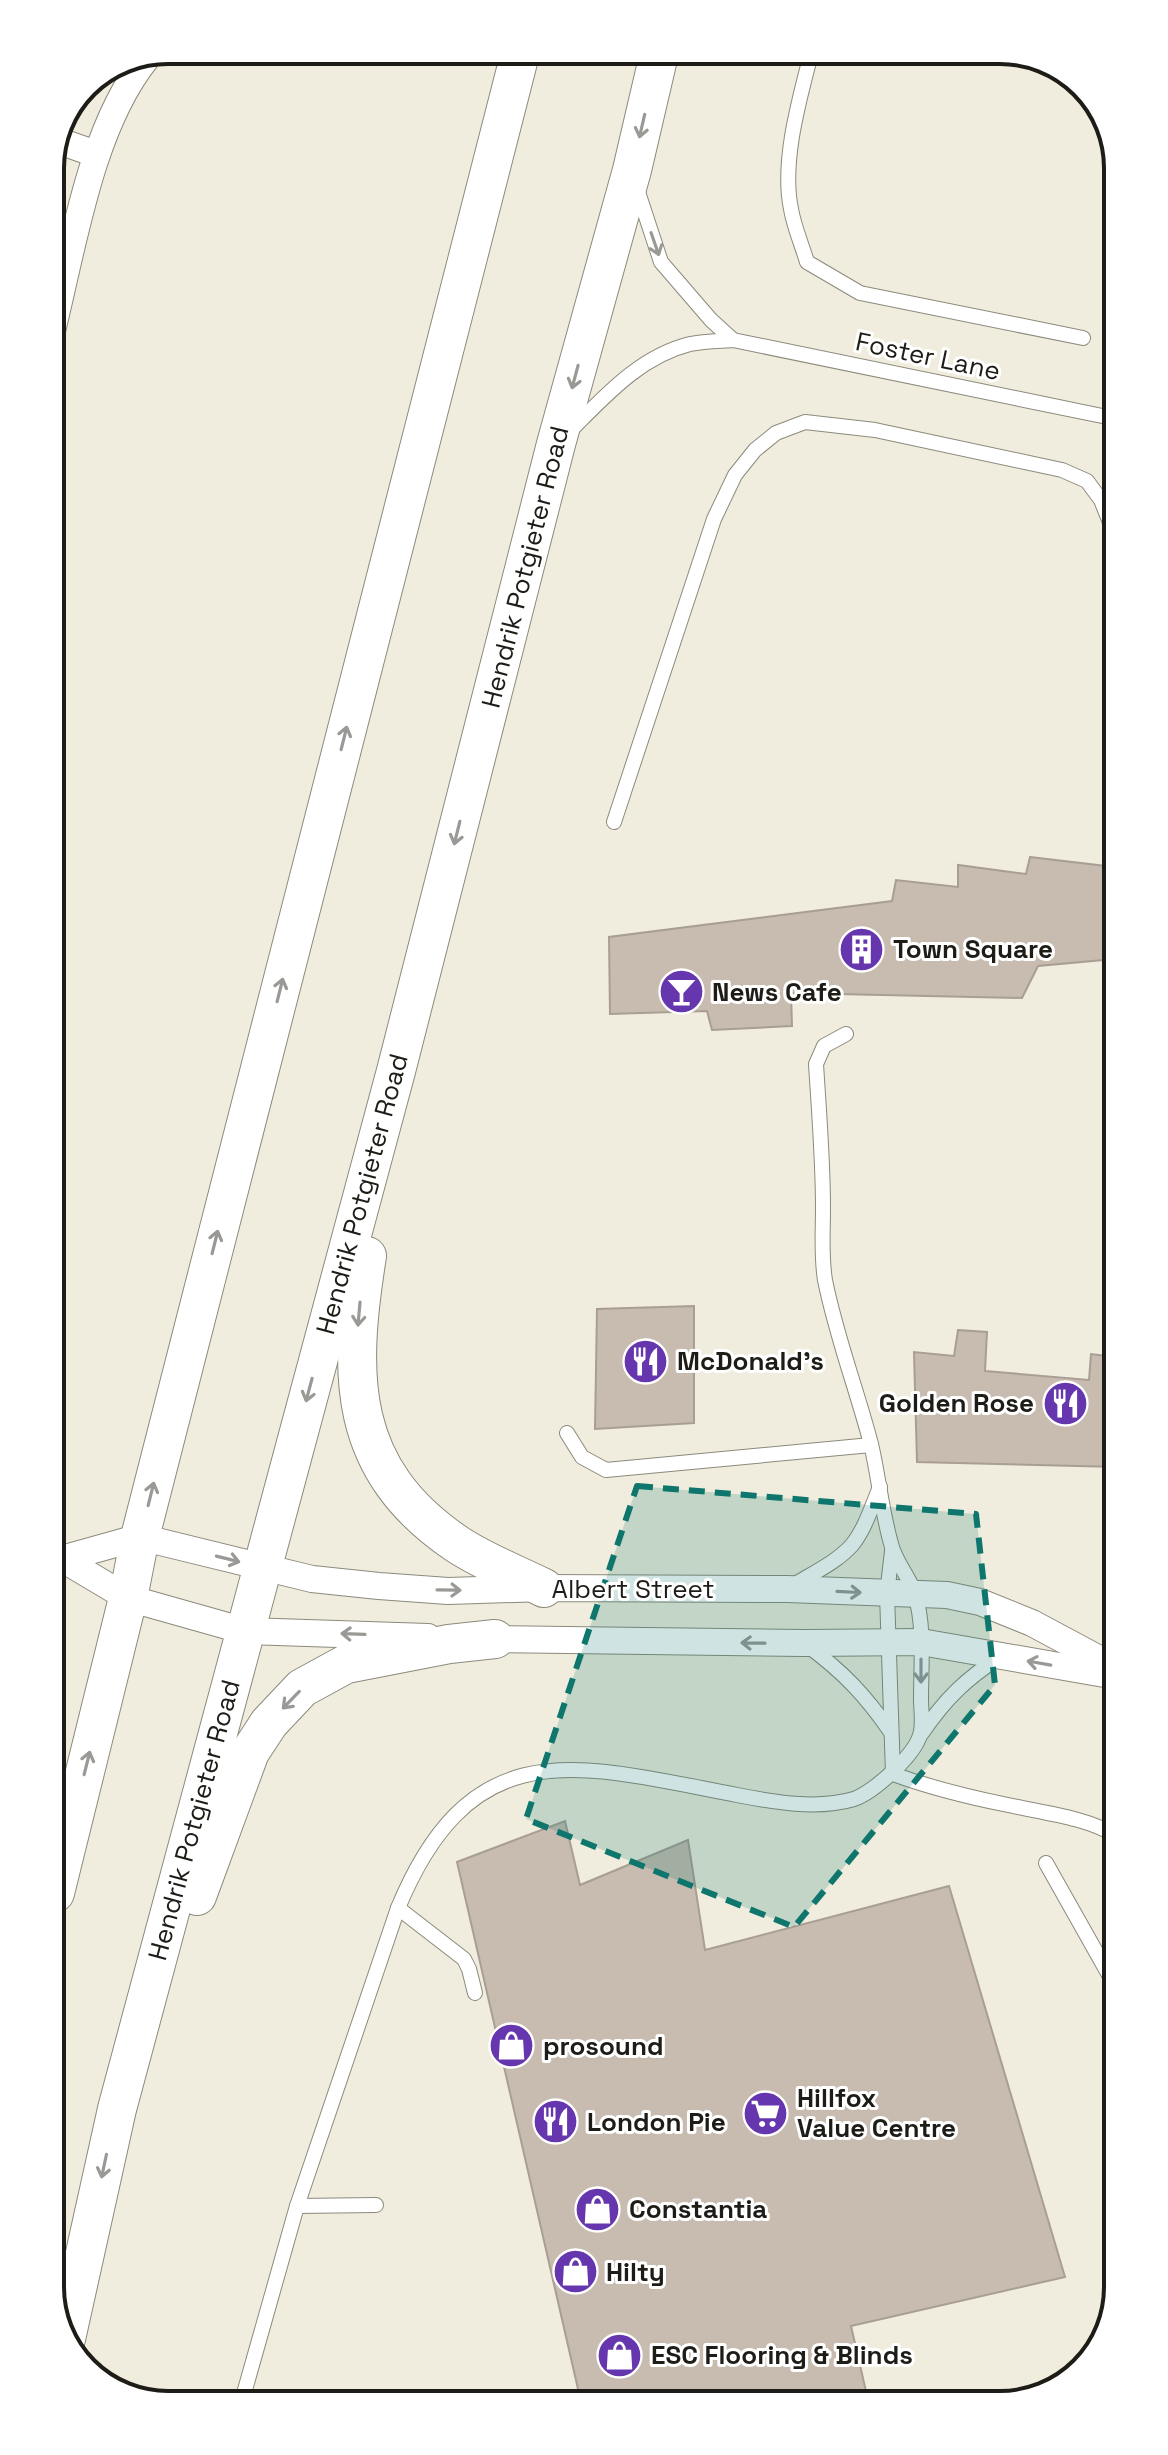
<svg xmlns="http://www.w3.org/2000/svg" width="1168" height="2455" font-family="'Space Grotesk',sans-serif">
  <rect width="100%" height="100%" fill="#f0edde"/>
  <g fill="#c8bcb1" stroke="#a99e93" stroke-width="2">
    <path d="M1030 857 1114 867V959L1038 966 1022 998 791 993 792 1026 712 1030 707 1011 610 1014 609 937 892 901 896 880 958 887V865L1026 874Z"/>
    <path d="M694 1306V1423L595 1429 597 1309Z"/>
    <path d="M958 1330 987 1332 985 1371 1089 1380 1091 1354 1115 1357 1116 1467 917 1462 914 1352 954 1356Z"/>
    <path d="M565 1821 580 1885 688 1840 705 1950 949 1886 1065 2277 851 2326 868 2400 581 2402 457 1862Z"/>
  </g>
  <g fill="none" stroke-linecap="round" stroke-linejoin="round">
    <defs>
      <g id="service">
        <path d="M812 50C800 97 781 161 791 209 794 227 802 245 807 262L860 293 1083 338"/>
        <path d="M637 189 661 262 711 320 733 340"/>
        <path d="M571 430C606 395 641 356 690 344 704 341 719 341 733 340L1112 418"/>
        <path d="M614 822 714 519 735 475 755 450 776 433 805 422 875 430 1062 470 1087 481 1101 500 1113 530"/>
        <path d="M567 1433 582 1457 606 1470 871 1445"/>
        <path d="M892 1551 887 1594 893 1774"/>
        <path d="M794 1585C813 1573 837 1562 852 1545 865 1529 872 1506 880 1487"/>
        <path d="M808 1646C843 1672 865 1695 890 1731"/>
        <path d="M922 1733C946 1698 966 1679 1001 1656"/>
        <path d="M893 1774C931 1788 968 1797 1008 1805 1044 1813 1085 1817 1117 1836"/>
        <path d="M1046 1863 1117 1989"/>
        <path d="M398 1908 464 1959 469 1969 475 1993"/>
        <path d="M297 2206 376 2205"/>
        <path d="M241 2404 297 2206 398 1908C473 1728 579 1765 737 1795 773 1802 817 1810 854 1799 874 1792 918 1753 921 1731 923 1721 921 1709 921 1699 921 1665 925 1627 915 1594 910 1578 897 1564 892 1547 882 1514 879 1478 871 1444 857 1390 836 1336 825 1280 821 1256 823 1232 823 1208 823 1160 819 1112 816 1064L824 1046 846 1034"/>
      </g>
      <g id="minor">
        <path d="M59 141 96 154"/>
        <path d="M51 335C73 248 90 129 146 59"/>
        <path d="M54 1554 128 1598 245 1631 428 1637"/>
        <path d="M65 1558 140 1537 312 1579 379 1586 448 1591 544 1588 787 1589 947 1595 980 1602 1032 1623 1116 1668"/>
        <path d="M479 1639 804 1643 921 1642 1116 1676"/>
      </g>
      <g id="secondary">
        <path d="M367 1256C348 1375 346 1469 457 1544 484 1562 516 1574 544 1588"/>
        <path d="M55 1893 128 1598 140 1537 521 50"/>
        <path d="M197 1896 250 1752 269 1723 302 1688 346 1664 449 1644 495 1639"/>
        <path d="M66 2339 117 2109 396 1071 556 444 632 170 660 50"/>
      </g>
    </defs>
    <use href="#service" stroke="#8c8a7c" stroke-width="16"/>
    <use href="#minor" stroke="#8c8a7c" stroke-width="28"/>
    <use href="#secondary" stroke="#8c8a7c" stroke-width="40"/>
    <use href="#service" stroke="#fff" stroke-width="14"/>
    <use href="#minor" stroke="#fff" stroke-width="26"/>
    <use href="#secondary" stroke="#fff" stroke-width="38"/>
  </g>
  <defs><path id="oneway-shaft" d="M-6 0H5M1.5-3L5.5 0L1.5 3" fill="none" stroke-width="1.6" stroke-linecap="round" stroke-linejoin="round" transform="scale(2)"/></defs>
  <g stroke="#999996">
    <use href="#oneway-shaft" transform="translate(642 126) rotate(103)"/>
    <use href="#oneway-shaft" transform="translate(655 244) rotate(71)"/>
    <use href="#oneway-shaft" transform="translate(575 377) rotate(105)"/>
    <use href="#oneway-shaft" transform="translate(344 738) rotate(-76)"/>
    <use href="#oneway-shaft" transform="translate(457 833) rotate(104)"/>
    <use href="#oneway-shaft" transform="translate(280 990) rotate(-76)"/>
    <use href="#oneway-shaft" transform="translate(215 1242) rotate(-76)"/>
    <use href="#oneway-shaft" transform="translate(359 1314) rotate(95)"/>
    <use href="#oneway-shaft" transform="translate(309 1390) rotate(105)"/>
    <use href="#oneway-shaft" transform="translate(151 1494) rotate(-76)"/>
    <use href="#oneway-shaft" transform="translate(228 1559) rotate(14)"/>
    <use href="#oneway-shaft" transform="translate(449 1590) rotate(1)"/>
    <use href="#oneway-shaft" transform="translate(849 1592) rotate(3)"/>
    <use href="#oneway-shaft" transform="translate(353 1634) rotate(-178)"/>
    <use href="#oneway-shaft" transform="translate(753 1643) rotate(-179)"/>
    <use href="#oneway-shaft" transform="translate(1039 1663) rotate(-170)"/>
    <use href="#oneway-shaft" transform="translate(921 1671) rotate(90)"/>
    <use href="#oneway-shaft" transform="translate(291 1700) rotate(134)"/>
    <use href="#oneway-shaft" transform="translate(87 1763) rotate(-76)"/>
    <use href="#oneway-shaft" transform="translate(104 2166) rotate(102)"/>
  </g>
  <path fill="#0f766e" fill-opacity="0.2" stroke="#0f766e" stroke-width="6" stroke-dasharray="16 10" stroke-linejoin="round" d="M637 1486 976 1514 995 1685 794 1927 526 1819Z"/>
  <defs>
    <symbol id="building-disc" viewBox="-11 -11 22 22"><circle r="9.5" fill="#6536ad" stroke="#fff"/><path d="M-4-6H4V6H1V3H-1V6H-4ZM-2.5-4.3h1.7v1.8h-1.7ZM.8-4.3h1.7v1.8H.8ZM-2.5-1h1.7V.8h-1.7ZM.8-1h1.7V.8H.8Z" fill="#fff"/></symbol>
    <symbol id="bar-disc" viewBox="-11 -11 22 22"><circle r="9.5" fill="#6536ad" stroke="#fff"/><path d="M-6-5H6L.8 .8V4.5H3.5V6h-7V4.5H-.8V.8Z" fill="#fff"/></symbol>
    <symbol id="restaurant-disc" viewBox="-11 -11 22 22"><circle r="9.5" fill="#6536ad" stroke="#fff"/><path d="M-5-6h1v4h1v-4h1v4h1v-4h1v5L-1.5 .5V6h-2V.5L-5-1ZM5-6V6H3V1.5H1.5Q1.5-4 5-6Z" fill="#fff"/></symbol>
    <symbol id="shop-disc" viewBox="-11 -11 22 22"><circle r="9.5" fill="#6536ad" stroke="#fff"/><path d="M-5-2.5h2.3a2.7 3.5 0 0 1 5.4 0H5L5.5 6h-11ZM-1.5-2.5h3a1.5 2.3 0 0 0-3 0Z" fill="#fff"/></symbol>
    <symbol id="supermarket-disc" viewBox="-11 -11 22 22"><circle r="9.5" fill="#6536ad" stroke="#fff"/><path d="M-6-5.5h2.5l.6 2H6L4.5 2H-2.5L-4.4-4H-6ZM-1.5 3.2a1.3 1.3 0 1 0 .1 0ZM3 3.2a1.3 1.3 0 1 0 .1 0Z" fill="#fff"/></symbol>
  </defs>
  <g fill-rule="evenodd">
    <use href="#building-disc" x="836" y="924" width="51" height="51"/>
    <use href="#bar-disc" x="656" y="966" width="51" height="51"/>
    <use href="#restaurant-disc" x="620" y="1336" width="51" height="51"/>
    <use href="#restaurant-disc" x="1040" y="1378" width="51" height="51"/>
    <use href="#shop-disc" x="486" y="2020" width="51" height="51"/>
    <use href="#supermarket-disc" x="740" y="2088" width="51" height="51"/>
    <use href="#restaurant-disc" x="530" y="2096" width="51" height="51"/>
    <use href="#shop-disc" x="572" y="2184" width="51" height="51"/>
    <use href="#shop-disc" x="550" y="2246" width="51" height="51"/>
    <use href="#shop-disc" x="594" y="2330" width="51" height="51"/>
  </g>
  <g text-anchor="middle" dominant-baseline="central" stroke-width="6" stroke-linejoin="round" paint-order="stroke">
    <g font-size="26" fill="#1d1c16" stroke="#fff">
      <text transform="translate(928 356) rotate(12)">Foster Lane</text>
      <text transform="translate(525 567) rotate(-76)">Hendrik Potgieter Road</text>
      <text transform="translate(362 1194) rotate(-75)">Hendrik Potgieter Road</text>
      <text x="633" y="1589">Albert Street</text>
      <text transform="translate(194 1820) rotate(-75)">Hendrik Potgieter Road</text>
    </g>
    <g font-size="26" font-weight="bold" fill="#1d1c16" stroke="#fff" text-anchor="start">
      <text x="893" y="949">Town Square</text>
      <text x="712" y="992">News Cafe</text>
      <text x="677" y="1361">McDonald's</text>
      <text x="1034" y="1403" text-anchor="end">Golden Rose</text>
      <text x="543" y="2046">prosound</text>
      <text x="797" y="2098">Hillfox<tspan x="797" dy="30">Value Centre</tspan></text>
      <text x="587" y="2122">London Pie</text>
      <text x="629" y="2209">Constantia</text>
      <text x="606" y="2272">Hilty</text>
      <text x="651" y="2355">ESC Flooring &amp; Blinds</text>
    </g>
  </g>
  <path d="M0 0H1168V2455H0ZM168 64H1000A104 104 0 0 1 1104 168V2287A104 104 0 0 1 1000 2391H168A104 104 0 0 1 64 2287V168A104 104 0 0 1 168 64Z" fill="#fff" fill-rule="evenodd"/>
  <path fill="none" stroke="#1d1c16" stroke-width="4" d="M168 64H1000A104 104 0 0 1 1104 168V2287A104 104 0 0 1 1000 2391H168A104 104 0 0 1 64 2287V168A104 104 0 0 1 168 64Z"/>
</svg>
